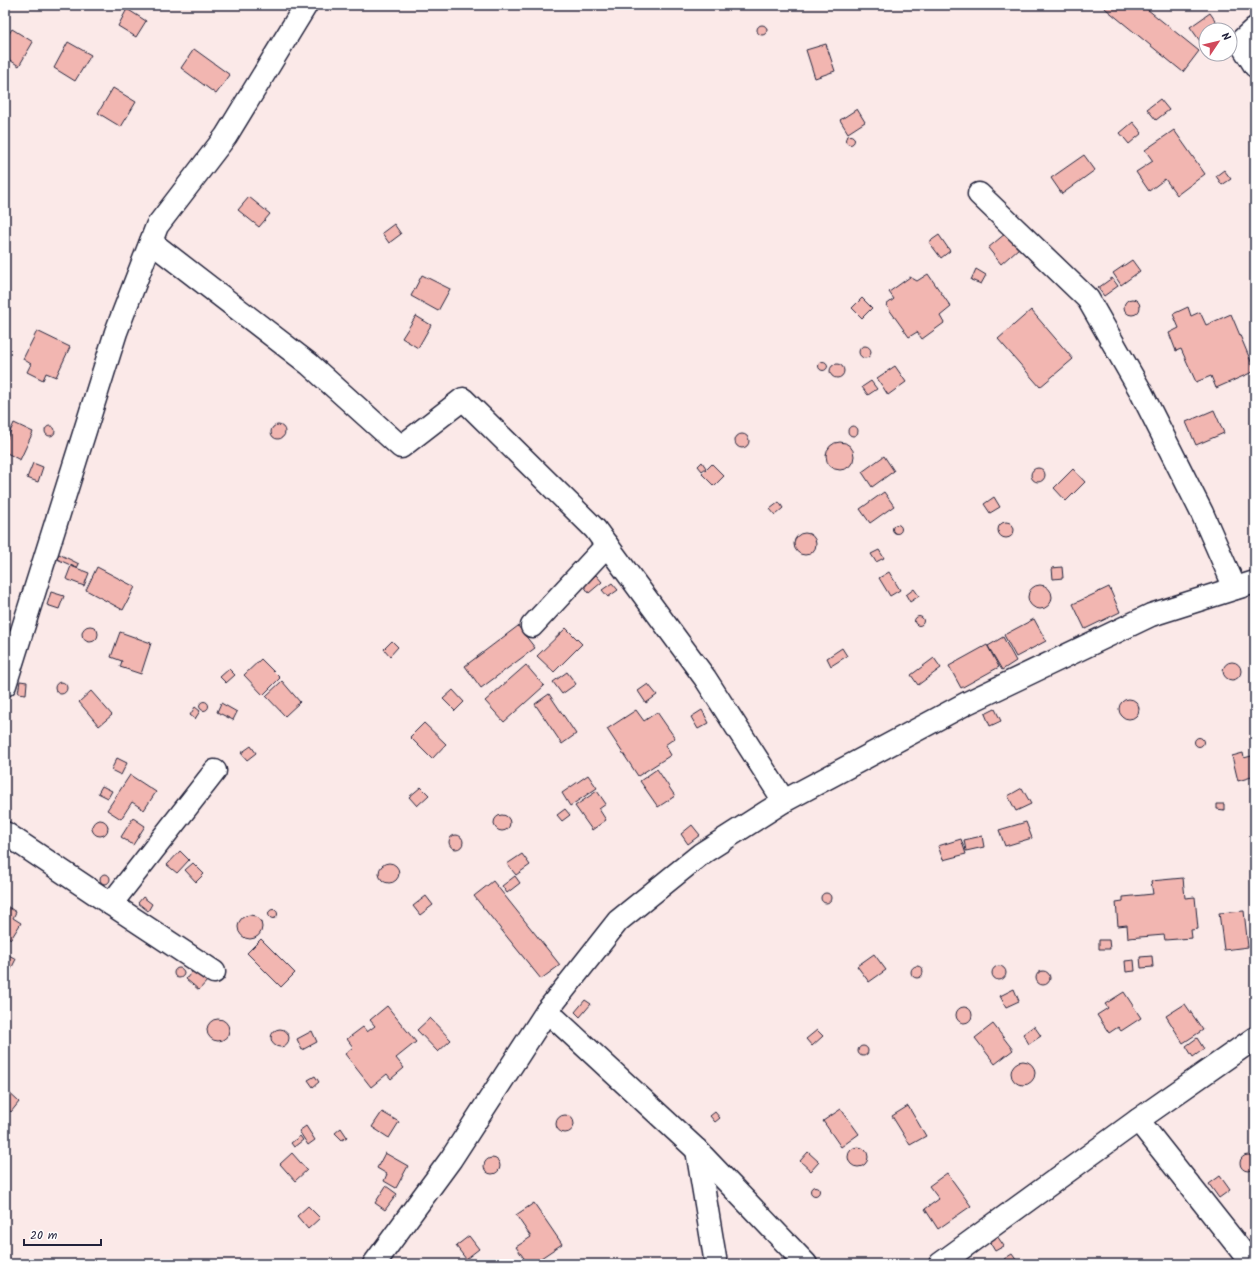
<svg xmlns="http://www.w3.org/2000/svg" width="1260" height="1269" font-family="Kalam,sans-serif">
  <rect width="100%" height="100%" fill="#fbe9e8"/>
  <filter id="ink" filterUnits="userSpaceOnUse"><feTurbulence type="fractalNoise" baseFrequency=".025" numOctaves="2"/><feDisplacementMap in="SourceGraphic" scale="8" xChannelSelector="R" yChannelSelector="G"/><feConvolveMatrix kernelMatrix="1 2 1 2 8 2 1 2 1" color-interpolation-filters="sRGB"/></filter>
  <g filter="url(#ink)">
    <g fill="#f2b6b1" stroke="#22223b">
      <path d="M1101 5H1142L1199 51 1183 72Z"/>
      <path d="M127 9 146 21 136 37 118 26Z"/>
      <path d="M1210 13 1222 30H1206L1205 48 1190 27Z"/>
      <circle cx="762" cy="30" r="5"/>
      <path d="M12 29 33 42 19 66 5 57V40Z"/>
      <path d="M68 42 91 55 75 81 54 68Z"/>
      <path d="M826 44 835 71 815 78 806 50Z"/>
      <path d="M194 49 230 75 216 94 181 68Z"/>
      <path d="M113 88 136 102 121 127 98 113Z"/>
      <path d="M1160 99 1169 110 1156 120 1147 109Z"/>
      <path d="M857 109 865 122 848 133 840 120Z"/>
      <path d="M1133 122 1142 133 1129 144 1120 133Z"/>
      <path d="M1174 130 1205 174 1177 195 1165 179 1149 191 1136 172 1153 161 1145 150Z"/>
      <circle cx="850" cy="140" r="4.5"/>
      <path d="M1084 155 1095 170 1062 194 1051 178Z"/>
      <path d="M1224 170 1231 179 1222 185 1216 176Z"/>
      <path d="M249 197 270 214 259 227 238 210Z"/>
      <path d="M394 224 401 234 389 243 382 233Z"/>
      <path d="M1006 233 1019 248 1001 264 988 248Z"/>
      <path d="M939 235 950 251 941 258 929 242Z"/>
      <path d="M1132 260 1140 271 1121 285 1113 273Z"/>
      <path d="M976 269 986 275 981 284 971 280Z"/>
      <path d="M928 274 951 307 940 316 944 323 922 339 917 332 909 337 886 305 894 299 889 292 910 277 917 281Z"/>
      <path d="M422 275 450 289 438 311 411 296Z"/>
      <path d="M1112 278 1118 286 1104 296 1098 288Z"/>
      <path d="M862 298 872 308 862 318 852 308Z"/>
      <circle cx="1132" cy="307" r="8"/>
      <path d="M1188 307 1191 316 1200 312 1206 325 1231 314 1255 371 1216 388 1211 376 1196 382 1181 349 1176 351 1169 333 1179 328 1173 314Z"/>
      <path d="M1031 310 1073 359 1040 387 998 339Z"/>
      <path d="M416 316 431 325 418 348 402 338Z"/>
      <path d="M37 331 70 347 56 377 46 373 43 380 27 372 31 364 23 359Z"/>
      <circle cx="865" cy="352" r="6"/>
      <circle cx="823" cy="366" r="4.5"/>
      <circle cx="837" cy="371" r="7"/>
      <path d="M895 366 906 382 888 395 877 378Z"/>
      <path d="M871 381 877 389 868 395 862 387Z"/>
      <path d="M1214 410 1224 433 1196 445 1186 422Z"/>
      <path d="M14 423 33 432 20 460 5 452V443Z"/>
      <circle cx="278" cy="432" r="7"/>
      <circle cx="853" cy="431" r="5"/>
      <circle cx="50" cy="431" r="5"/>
      <circle cx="742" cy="441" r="7"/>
      <circle cx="840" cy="456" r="14"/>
      <path d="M884 456 894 471 872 487 862 472Z"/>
      <path d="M702 462 706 468 702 471 698 466Z"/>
      <path d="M33 463 43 467 38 482 27 478Z"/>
      <path d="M712 464 724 476 714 486 702 474Z"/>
      <circle cx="1038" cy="475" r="7"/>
      <path d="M1073 469 1085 482 1066 501 1054 488Z"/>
      <path d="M884 492 894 506 870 523 860 509Z"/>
      <path d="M994 497 1000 507 990 513 984 504Z"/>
      <path d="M779 502 783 508 775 515 770 509Z"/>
      <circle cx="1006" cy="530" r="8"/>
      <circle cx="897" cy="529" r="4.5"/>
      <circle cx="805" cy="544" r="11"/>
      <path d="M879 550 884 558 876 562 871 554Z"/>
      <path d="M59 554 79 564 77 568 57 559Z"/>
      <path d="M71 566 89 573 84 586 66 579Z"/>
      <path d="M97 567 135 587 123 610 86 590Z"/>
      <path d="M1062 567 1063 578 1053 579 1052 568Z"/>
      <path d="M889 572 900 590 890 596 879 578Z"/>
      <path d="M596 575 602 582 589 593 584 586Z"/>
      <path d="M612 583 618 590 608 597 602 590Z"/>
      <circle cx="1040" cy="597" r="12"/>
      <path d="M1109 587 1120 612 1085 629 1073 604Z"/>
      <path d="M914 589 919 596 910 602 906 595Z"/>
      <path d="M51 592 64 596 59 609 47 605Z"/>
      <circle cx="919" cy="621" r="4.5"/>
      <path d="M1034 619 1046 641 1016 657 1004 635Z"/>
      <circle cx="90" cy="634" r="8"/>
      <path d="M518 626 535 648 481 688 465 666Z"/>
      <path d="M566 628 582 644 554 672 537 656Z"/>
      <path d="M120 632 151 643 141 674 120 667 122 661 111 657Z"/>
      <path d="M1003 637 1016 661 1002 670 988 646Z"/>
      <path d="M392 641 398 647 390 656 384 649Z"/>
      <path d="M987 645 999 667 961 688 949 666Z"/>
      <path d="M842 648 847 656 831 666 827 658Z"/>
      <path d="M934 658 941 668 918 685 911 675Z"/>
      <path d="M261 659 280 678 263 695 244 675Z"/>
      <circle cx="1232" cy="671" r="9"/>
      <path d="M526 665 544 686 504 722 485 701Z"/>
      <path d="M229 669 235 675 226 683 220 677Z"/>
      <path d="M567 672 576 684 562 694 553 682Z"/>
      <path d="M20 681 27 682 26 694 18 693Z"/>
      <path d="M282 681 300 702 285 716 266 696Z"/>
      <circle cx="61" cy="688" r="6"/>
      <path d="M648 684 657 695 646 703 638 691Z"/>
      <path d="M453 690 464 702 455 711 443 699Z"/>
      <path d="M91 691 112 715 99 726 79 702Z"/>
      <path d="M549 694 576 734 562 744 535 704Z"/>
      <circle cx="1129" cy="709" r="10"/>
      <circle cx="204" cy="706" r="4.5"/>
      <path d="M221 703 237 712 233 720 217 712Z"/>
      <path d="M195 707 200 711 195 719 190 715Z"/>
      <path d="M995 709 1001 721 990 726 985 714Z"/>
      <path d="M636 710 644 721 657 712 675 738 665 745 671 755 638 776 607 729Z"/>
      <path d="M702 710 709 723 698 729 691 717Z"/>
      <path d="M424 723 446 744 432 759 410 737Z"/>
      <circle cx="1199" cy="742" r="4.5"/>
      <path d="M251 746 256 753 247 760 241 753Z"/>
      <path d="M1243 753 1244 758 1255 755V776L1238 781 1232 756Z"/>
      <path d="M117 758 127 763 121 775 111 770Z"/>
      <path d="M657 769 675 796 658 807 640 781Z"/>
      <path d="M130 775 156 792 144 810 132 802 121 819 107 810Z"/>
      <path d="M588 775 597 788 570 806 562 793Z"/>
      <path d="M102 786 112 791 108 798 98 793Z"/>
      <path d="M421 787 429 795 417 806 409 797Z"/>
      <path d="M1022 788 1031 804 1016 811 1008 796Z"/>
      <path d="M597 791 606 804 599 809 606 820 592 830 575 806Z"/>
      <path d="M1217 804H1224V810L1217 809Z"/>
      <path d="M565 809 570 815 562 821 557 815Z"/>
      <circle cx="502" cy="823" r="8"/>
      <path d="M133 818 145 826 133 845 121 837Z"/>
      <circle cx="100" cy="828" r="8"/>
      <path d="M1026 822 1032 838 1005 846 999 830Z"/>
      <path d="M692 825 700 835 688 844 681 834Z"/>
      <circle cx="456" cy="842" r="7"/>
      <path d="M982 836 984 847 966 851 964 840Z"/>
      <path d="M961 839 966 854 943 860 938 846Z"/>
      <path d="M180 851 189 860 177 873 167 865Z"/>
      <path d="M522 854 530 865 516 875 507 864Z"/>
      <circle cx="389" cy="873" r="10"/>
      <path d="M193 863 204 874 196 882 185 870Z"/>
      <circle cx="105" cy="879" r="5"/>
      <path d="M515 876 520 883 507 893 502 886Z"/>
      <path d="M1183 878 1185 898 1195 897 1198 929 1191 930 1192 938 1165 940 1164 935 1128 938 1127 925 1118 926 1116 902 1123 901V897L1153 894 1151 881Z"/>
      <path d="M493 881 560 965 541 979 474 896Z"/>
      <circle cx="826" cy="898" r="5"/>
      <path d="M426 896 433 905 420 915 413 906Z"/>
      <path d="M143 897 152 904 148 911 138 903Z"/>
      <path d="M5 905 16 912 13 918 21 923 11 939 5 935Z"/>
      <circle cx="273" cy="914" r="4.5"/>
      <path d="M1244 911 1248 947 1224 950 1219 913Z"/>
      <circle cx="250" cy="927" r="12"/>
      <path d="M261 939 295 973 281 987 247 953Z"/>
      <path d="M1099 940H1109L1110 949H1099Z"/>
      <path d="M5 953 16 959 8 975 5 973Z"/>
      <path d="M874 954 886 970 869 982 857 966Z"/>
      <path d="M1152 956 1153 967 1141 968 1140 957Z"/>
      <path d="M1134 960 1135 971 1126 972 1125 961Z"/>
      <circle cx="999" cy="973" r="7"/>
      <circle cx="917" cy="972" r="6"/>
      <circle cx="179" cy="973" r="5"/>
      <path d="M194 969 208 980 199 990 186 979Z"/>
      <circle cx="1043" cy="978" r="7"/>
      <path d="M1014 989 1019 1001 1006 1007 1000 996Z"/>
      <path d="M1124 992 1141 1018 1121 1031 1118 1027 1109 1033 1097 1015 1108 1008 1105 1004Z"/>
      <path d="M585 1000 591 1004 580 1017 575 1012Z"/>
      <path d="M1185 1004 1203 1030 1183 1043 1166 1016Z"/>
      <path d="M387 1006 416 1042 396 1058 404 1068 391 1079 387 1074 371 1087 345 1054 353 1047 347 1039 363 1027 367 1032 375 1026 370 1020Z"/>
      <circle cx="964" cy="1015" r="8"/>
      <path d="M430 1018 451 1040 438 1052 417 1030Z"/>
      <circle cx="218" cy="1030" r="11"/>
      <path d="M993 1024 1013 1050 995 1064 975 1038Z"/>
      <path d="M1034 1026 1041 1036 1029 1044 1023 1034Z"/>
      <circle cx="280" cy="1038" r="9"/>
      <path d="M817 1030 823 1036 812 1046 806 1039Z"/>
      <path d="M312 1031 317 1042 302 1050 297 1039Z"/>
      <path d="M1197 1038 1204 1049 1193 1057 1186 1046Z"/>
      <circle cx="863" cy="1051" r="5"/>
      <circle cx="1023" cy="1073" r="12"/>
      <path d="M315 1076 319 1082 313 1087 308 1080Z"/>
      <path d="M5 1089 19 1102 11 1112 5 1106Z"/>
      <path d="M908 1106 926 1136 910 1145 892 1116Z"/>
      <path d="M841 1109 859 1134 841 1147 823 1121Z"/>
      <path d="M382 1112 399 1122 389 1138 372 1127Z"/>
      <path d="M715 1112 720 1118 715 1122 710 1116Z"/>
      <circle cx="565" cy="1124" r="9"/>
      <path d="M306 1126 315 1140 308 1145 299 1131Z"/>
      <path d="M341 1128 347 1137 342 1140 335 1133Z"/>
      <path d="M300 1136 303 1140 294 1147 291 1143Z"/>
      <circle cx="858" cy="1157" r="10"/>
      <path d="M808 1152 819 1162 811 1171 800 1161Z"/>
      <path d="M292 1153 307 1170 295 1181 280 1164Z"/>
      <path d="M385 1153 408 1166 396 1188 384 1181 387 1174 377 1168Z"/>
      <circle cx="1248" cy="1163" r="8"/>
      <circle cx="492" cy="1166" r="8"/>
      <path d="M947 1173 971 1206 938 1229 925 1209 939 1199 929 1186Z"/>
      <path d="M1220 1176 1230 1190 1219 1198 1209 1184Z"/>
      <path d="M386 1186 397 1194 385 1210 375 1203Z"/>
      <circle cx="815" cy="1191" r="4.5"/>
      <path d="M534 1203 562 1244 532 1264H528L516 1247 531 1237 516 1215Z"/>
      <path d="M308 1206 320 1218 308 1229 297 1216Z"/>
      <path d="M469 1236 479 1249 466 1259 456 1246Z"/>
      <path d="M997 1236 1004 1246 995 1251 989 1241Z"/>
      <path d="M1012 1254 1019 1264H1008L1004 1259Z"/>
    </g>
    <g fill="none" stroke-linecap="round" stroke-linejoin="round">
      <defs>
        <g id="minor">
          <path d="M1255 28 1240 42 1255 66"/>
          <path d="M979 194 1088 299 1140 390 1202 513 1235 588"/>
          <path d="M151 242 309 364 401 447 463 399 595 529 705 678 784 801"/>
          <path d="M532 626 607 545"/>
          <path d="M5 685 116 332 157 226 226 136 306 5"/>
          <path d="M5 833 111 904 215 771"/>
          <path d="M111 904 214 972"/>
          <path d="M547 1011 697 1150 806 1264"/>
          <path d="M1138 1120 1252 1264"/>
          <path d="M697 1150 716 1264"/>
          <path d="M374 1264 451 1159 547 1011 618 921 701 854 784 801 967 703 1151 615 1255 582"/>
          <path d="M940 1264 1138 1120 1255 1038"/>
        </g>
      </defs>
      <use href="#minor" stroke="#22223b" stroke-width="25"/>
      <use href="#minor" stroke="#fff" stroke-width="22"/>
    </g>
  </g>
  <rect width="1260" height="1269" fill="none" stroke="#fff" stroke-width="20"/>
  <rect x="10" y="10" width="1240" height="1249" fill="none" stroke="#22223b" stroke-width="1.5" filter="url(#ink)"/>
  <g transform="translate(1218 42) rotate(55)"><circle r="19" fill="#ffffff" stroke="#a7a7b1"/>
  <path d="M0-3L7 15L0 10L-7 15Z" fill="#d1495b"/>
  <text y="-6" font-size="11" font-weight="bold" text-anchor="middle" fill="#22223b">N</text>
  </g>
  <path d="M24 1239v6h77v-6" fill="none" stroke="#22223b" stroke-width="2"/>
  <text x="30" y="1239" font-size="12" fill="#22223b" stroke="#ffffff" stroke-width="3" paint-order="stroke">20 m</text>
</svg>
